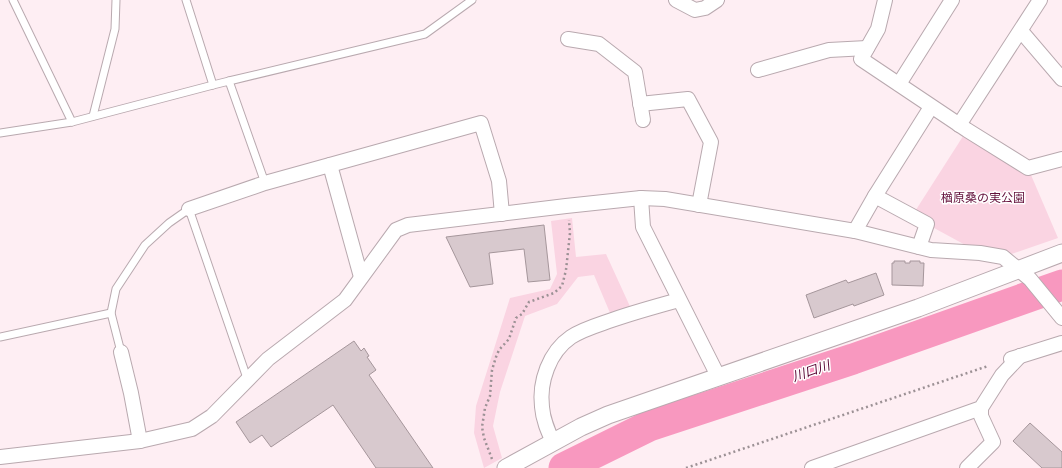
<svg xmlns="http://www.w3.org/2000/svg" width="1062" height="468" font-family="'Public Sans','Noto Sans JP',sans-serif">
  <rect width="100%" height="100%" fill="#feeef3"/>
  <g fill="#fad4e2">
    <path d="M967 130 1028 168 1058 238 1003 257 980 253 912 216Z"/>
    <path d="M572 218 576 257 606 254 633 313 613 320 594 275 578 277 557 304 525 316 500 392 493 426 502 458 484 468 474 433 476 406 510 298 550 289 557 274 551 221Z"/>
  </g>
  <g fill="none" stroke-linecap="round" stroke-linejoin="round">
    <path stroke="#f898bf" stroke-width="31" d="M564 468 649 426 853 359 1062 285"/>
  </g>
  <g fill="#d8c9ce" stroke="#a5969b">
    <path d="M544 225 550 280 528 282 524 249 489 253 493 284 470 287 446 237Z"/>
    <path d="M894 261H905V263H910V261H920V263H924L923 286 892 285V263H894Z"/>
    <path d="M876 273 884 295 854 306 853 304 814 318 806 295 846 280 848 283Z"/>
    <path d="M354 341 361 351 364 348 369 356 367 357 376 370 369 375 433 468H376L333 405 271 447 262 435 250 443 236 422Z"/>
    <path d="M1030 423 1062 452V468H1042L1013 441Z"/>
  </g>
  <g fill="none" stroke-linecap="round" stroke-linejoin="round">
    <defs>
      <g id="service">
        <path d="M13 0 72 122"/>
        <path d="M186 0 213 85 229 81 265 183"/>
        <path d="M229 81 425 34 472 0"/>
        <path d="M93 116 115 29 116 0"/>
        <path d="M0 133 72 122 213 85"/>
        <path d="M0 337 111 313"/>
        <path d="M121 352 111 313 116 289 145 245 169 223 189 209 248 381"/>
      </g>
      <g id="minor">
        <path d="M676 0 695 10 705 8 717 0"/>
        <path d="M885 0 878 29 861 59 967 130 1028 168 1062 159"/>
        <path d="M1021 31 1062 79"/>
        <path d="M568 39 599 44 635 72 643 120"/>
        <path d="M758 70 829 50 867 48"/>
        <path d="M899 84 952 0"/>
        <path d="M640 104 688 99 711 142 699 205"/>
        <path d="M959 125 1040 0"/>
        <path d="M330 165 361 277"/>
        <path d="M875 196 927 224 919 247"/>
        <path d="M641 198 643 227 718 376"/>
        <path d="M189 209 265 183 481 123 499 181 502 214"/>
        <path d="M855 231 875 196 931 107"/>
        <path d="M121 352 131 393 140 441"/>
        <path d="M1011 359 1062 343"/>
        <path d="M553 442C548 431 543 420 542 407 539 382 549 352 571 337 583 329 598 325 612 320 635 312 657 306 679 300"/>
        <path d="M0 457 140 441 192 429 212 416 268 359 345 300 396 230 408 225 566 206 641 198 665 199 855 231 931 250 980 253 1003 257 1030 279 1062 318"/>
        <path d="M812 468 981 408 1002 375 1020 356"/>
        <path d="M967 468 993 442 981 416V408"/>
      </g>
      <path id="tertiary" d="M506 468 581 427 608 415 918 308 1062 253"/>
    </defs>
    <use href="#service" stroke="#b9a9af" stroke-width="9"/>
    <use href="#minor" stroke="#b9a9af" stroke-width="16"/>
    <use href="#tertiary" stroke="#b9a9af" stroke-width="19"/>
    <g stroke="#9c9195" stroke-width="2.5" stroke-dasharray="2 3" stroke-linecap="butt">
      <path d="M492 459 484 438 482 427 485 408 490 396 492 370 496 357 499 350 509 339 516 318 522 314 529 302 554 293 562 286 566 270 570 233 569 220"/>
      <path d="M686 468 988 366"/>
    </g>
    <use href="#service" stroke="#fff" stroke-width="7"/>
    <use href="#minor" stroke="#fff" stroke-width="14"/>
    <use href="#tertiary" stroke="#fff" stroke-width="17"/>
  </g>
  <g text-anchor="middle" dominant-baseline="central" stroke-width="3" stroke-linejoin="round" paint-order="stroke">
    <g font-size="12" fill="#64113c" stroke="#fff">
      <text x="983" y="198">楢原桑の実公園</text>
    </g>
    <g font-size="13" font-style="italic" fill="#570031" stroke="#fff">
      <text transform="translate(811 371) rotate(-19)">川口川</text>
    </g>
  </g>
</svg>
